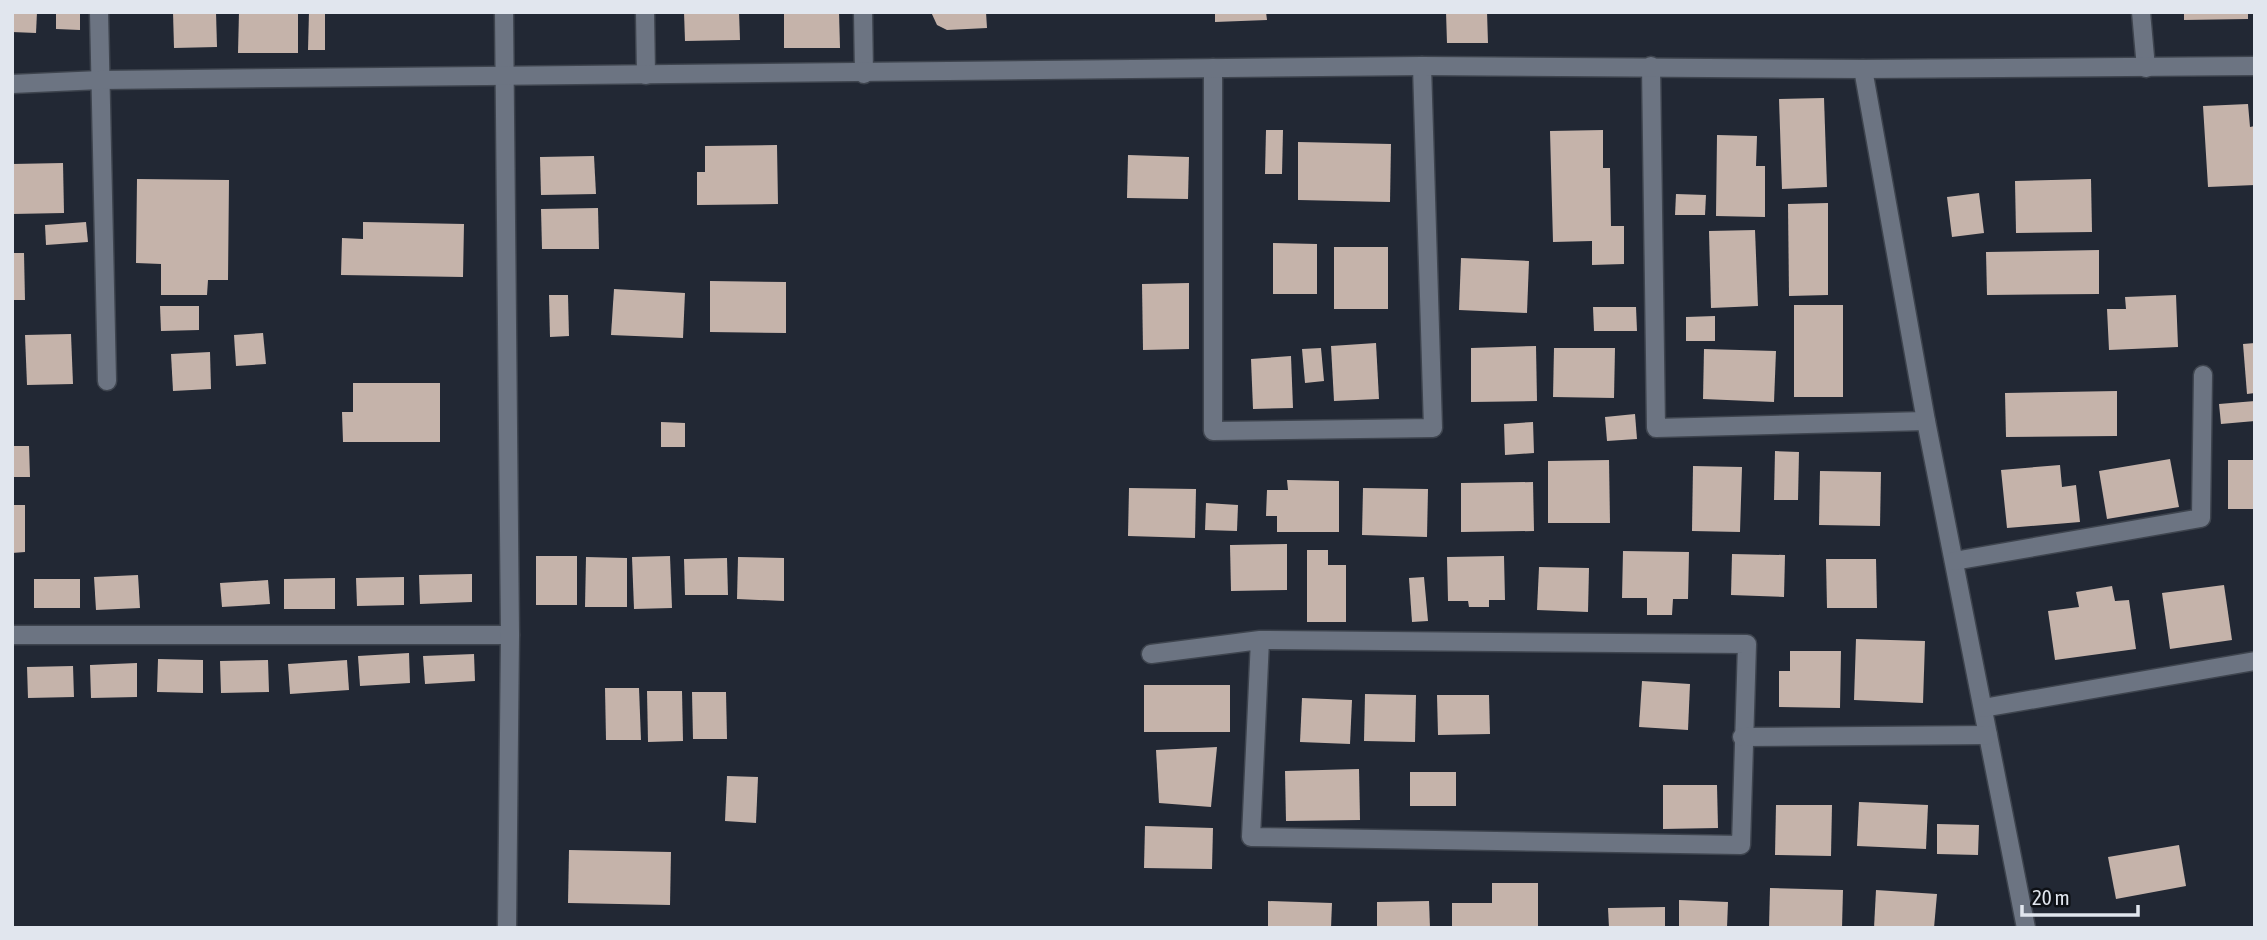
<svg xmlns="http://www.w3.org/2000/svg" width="2267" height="940" font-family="'Asap Condensed',sans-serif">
  <rect width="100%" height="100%" fill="#222834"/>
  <g fill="#c5b3aa">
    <path d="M12 12H37L36 33 12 32Z"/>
    <path d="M56 12H80V30L56 29Z"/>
    <path d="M173 12H216L217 47 174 48Z"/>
    <path d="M239 12H298V53H238Z"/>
    <path d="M309 12H325V50H308Z"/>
    <path d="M684 12H739L740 40 685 41Z"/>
    <path d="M784 12H839L840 48H784Z"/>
    <path d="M931 12H986L987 28 947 30 937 25Z"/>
    <path d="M1215 12H1266L1267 20 1215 22Z"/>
    <path d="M1446 12H1487L1488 43H1447Z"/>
    <path d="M2184 12H2248V19L2184 20Z"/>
    <path d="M1824 98 1827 187 1782 189 1779 99Z"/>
    <path d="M2248 104 2250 127 2255 126V185L2208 187 2203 106Z"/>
    <path d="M1266 130H1283L1282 174H1265Z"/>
    <path d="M1603 130V168H1610L1611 226H1624V264L1592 265V241L1553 242 1550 131Z"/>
    <path d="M1717 135 1757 136 1756 166H1765V217L1716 216Z"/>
    <path d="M1298 142 1391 144 1390 202 1298 200Z"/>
    <path d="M777 145 778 204 697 205V172H705V146Z"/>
    <path d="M1128 155 1189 157 1188 199 1127 198Z"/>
    <path d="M594 156 596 194 541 195 540 157Z"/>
    <path d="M63 163 64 213 12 214V164Z"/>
    <path d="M137 179 229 180 228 280H208L207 295H161V264L136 263Z"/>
    <path d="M2091 179 2092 232 2016 233 2015 181Z"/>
    <path d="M1979 193 1984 233 1952 237 1947 197Z"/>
    <path d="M1676 194 1706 195 1705 215H1675Z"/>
    <path d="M1828 203V295L1789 296 1788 204Z"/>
    <path d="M598 208 599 249H542L541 209Z"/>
    <path d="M86 222 88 242 46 245 45 225Z"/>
    <path d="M363 222 464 224 463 277 341 275 342 238 363 239Z"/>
    <path d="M1755 230 1758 306 1711 308 1709 231Z"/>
    <path d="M1273 243 1317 244V294H1273Z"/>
    <rect x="1334" y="247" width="54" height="62"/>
    <path d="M2099 250V294L1987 295 1986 252Z"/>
    <path d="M12 253H24L25 300H12Z"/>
    <path d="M1461 258 1529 261 1527 313 1459 310Z"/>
    <path d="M710 281 786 282V333L710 332Z"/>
    <path d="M1189 283V349L1143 350 1142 284Z"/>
    <path d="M614 289 685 293 683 338 611 335Z"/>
    <path d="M549 295H568L569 336 550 337Z"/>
    <path d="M2176 295 2178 347 2109 350 2107 309H2126L2125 297Z"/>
    <rect x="1794" y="305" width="49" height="92"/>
    <path d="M160 306H199V330L161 331Z"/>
    <path d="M1593 307H1636L1637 331H1594Z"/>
    <path d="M1715 316V341H1686V317Z"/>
    <path d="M263 333 266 364 236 366 234 335Z"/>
    <path d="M71 334 73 384 27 385 25 335Z"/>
    <path d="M1376 343 1379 399 1334 401 1331 346Z"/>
    <path d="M2255 343V393L2247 394 2243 344Z"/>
    <path d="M1536 346 1537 401 1471 402V348Z"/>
    <path d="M1321 348 1324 381 1305 383 1302 349Z"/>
    <path d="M1554 348H1615L1614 398 1553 397Z"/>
    <path d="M1704 349 1776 351 1774 402 1703 399Z"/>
    <path d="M210 352 211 389 173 391 171 354Z"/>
    <path d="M1291 356 1293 408 1253 409 1251 359Z"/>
    <path d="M353 383H440V442H343L342 412H353Z"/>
    <path d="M2117 391V436L2006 437 2005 393Z"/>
    <path d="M2255 401V421L2221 424 2219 404Z"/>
    <path d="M1635 414 1637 439 1607 441 1605 417Z"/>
    <path d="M661 422 685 423V447H661Z"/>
    <path d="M1533 422 1534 453 1505 455 1504 424Z"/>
    <path d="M12 446H29L30 477H12Z"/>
    <path d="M1775 451 1799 452 1798 500H1774Z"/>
    <path d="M2170 459 2179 507 2107 519 2099 471Z"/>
    <path d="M1609 460 1610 523H1548V461Z"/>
    <rect x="2228" y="460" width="27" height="49"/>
    <path d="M2060 465 2062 487 2076 485 2080 522 2007 528 2001 470Z"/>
    <path d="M1693 466 1742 467 1740 532 1692 531Z"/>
    <path d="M1820 471 1881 472 1880 526 1819 525Z"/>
    <path d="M1287 480 1339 481V532H1277V516H1266L1267 490H1288Z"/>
    <path d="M1533 482 1534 531 1461 532V483Z"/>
    <path d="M1129 488 1196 489 1195 538 1128 536Z"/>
    <path d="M1363 488 1428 489 1427 537 1362 535Z"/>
    <path d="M1206 503 1238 505 1237 531 1205 530Z"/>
    <path d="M12 505H25V552L12 553Z"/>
    <path d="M1287 544V590L1231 591 1230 545Z"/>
    <path d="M1307 550H1328V565H1346V622H1307Z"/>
    <path d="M1623 551 1689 552 1688 599H1673L1672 615H1647V598H1622Z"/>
    <path d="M1732 554 1785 555 1784 597 1731 595Z"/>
    <rect x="536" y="556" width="41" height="49"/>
    <path d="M670 556 672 608 634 609 632 557Z"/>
    <path d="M1504 556 1505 600H1489V607H1469L1468 601H1448L1447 557Z"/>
    <path d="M586 557 627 558V607H585Z"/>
    <path d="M738 557 784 558V601L737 599Z"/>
    <path d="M727 558 728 595H685L684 559Z"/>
    <path d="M1826 559H1876L1877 608H1827Z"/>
    <path d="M1539 567 1589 568 1588 612 1537 610Z"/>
    <path d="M472 574V602L420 604 419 575Z"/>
    <path d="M138 575 140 608 96 610 94 577Z"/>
    <path d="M404 577V605L357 606 356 578Z"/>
    <path d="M1424 577 1428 621 1412 622 1409 578Z"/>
    <path d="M335 578V609H284V579Z"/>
    <rect x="34" y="579" width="46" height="29"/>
    <path d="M268 580 270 604 222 607 220 583Z"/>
    <path d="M2224 585 2232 640 2170 649 2162 593Z"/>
    <path d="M2112 586 2115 601 2129 600 2136 649 2055 660 2048 611 2079 607 2076 592Z"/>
    <path d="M1856 639 1925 641 1923 703 1854 700Z"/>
    <path d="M1790 651H1841L1840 708 1779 707V671H1790Z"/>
    <path d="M409 653 410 683 360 686 358 656Z"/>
    <path d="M474 654 475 681 425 684 423 656Z"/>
    <path d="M158 659 203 660V693L157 692Z"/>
    <path d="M268 660 269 692 221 693 220 661Z"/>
    <path d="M347 660 349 690 290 694 288 664Z"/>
    <path d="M137 663V697L91 698 90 665Z"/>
    <path d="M73 666 74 697 28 698 27 667Z"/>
    <path d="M1642 681 1690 684 1688 730 1639 727Z"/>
    <rect x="1144" y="685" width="86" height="47"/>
    <path d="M605 688H639L641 740H606Z"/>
    <path d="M647 691H682L683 741 648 742Z"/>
    <path d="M692 692H726L727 739H693Z"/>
    <path d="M1365 694 1416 695 1415 742 1364 741Z"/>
    <path d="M1437 695H1489L1490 734 1438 735Z"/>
    <path d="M1302 698 1352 700 1350 744 1300 742Z"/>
    <path d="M1217 747 1211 807 1159 803 1156 750Z"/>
    <path d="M1359 769 1360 820 1286 821 1285 771Z"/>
    <rect x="1410" y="772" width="46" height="34"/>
    <path d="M727 776 758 777 756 823 725 821Z"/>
    <path d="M1663 785H1717L1718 828 1663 829Z"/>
    <path d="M1859 802 1928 805 1926 849 1857 846Z"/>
    <path d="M1776 805H1832L1831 856 1775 855Z"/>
    <path d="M1937 824 1979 825 1978 855 1937 854Z"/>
    <path d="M1145 826 1213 828 1212 869 1144 868Z"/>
    <path d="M2179 845 2186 886 2116 899 2108 857Z"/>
    <path d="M569 850 671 852 670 905 568 903Z"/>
    <path d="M1492 883H1538V928H1452V903H1492Z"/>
    <path d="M1770 888 1843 890 1842 928H1769Z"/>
    <path d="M1876 890 1937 894 1934 928H1874Z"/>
    <path d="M1679 900 1728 902 1727 928H1679Z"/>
    <path d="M1268 901 1332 903 1331 928H1268Z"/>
    <path d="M1429 901 1430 928H1377V902Z"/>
    <path d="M1665 907V928H1609L1608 908Z"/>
  </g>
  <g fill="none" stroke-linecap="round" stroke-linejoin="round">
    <defs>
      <path id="lane" d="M12 635H510"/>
      <g id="street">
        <path d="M99 12 107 381"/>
        <path d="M504 12 510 635 507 928"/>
        <path d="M645 12 646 75"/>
        <path d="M863 12 864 74"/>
        <path d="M2141 12 2146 68"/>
        <path d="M1651 66 1656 428 1926 421"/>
        <path d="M1213 68V431L1433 428 1422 66"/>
        <path d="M1863 69 1926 421 2026 928"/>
        <path d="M12 84 100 80 1422 66 1863 69 2255 66"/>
        <path d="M1954 561 2201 518 2203 375"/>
        <path d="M1151 654 1260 640 1747 644 1741 845 1251 837 1260 640"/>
        <path d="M1983 708 2255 661"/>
        <path d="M1742 737 1988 735"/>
      </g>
    </defs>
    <use href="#lane" stroke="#3e444e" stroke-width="21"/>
    <use href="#street" stroke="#3e444e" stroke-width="21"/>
    <use href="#lane" stroke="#6c7482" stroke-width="18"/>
    <use href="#street" stroke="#6c7482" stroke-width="18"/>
  </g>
  <rect width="2267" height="940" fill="none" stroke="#e1e6ee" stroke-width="28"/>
  <path d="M2022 905v10h116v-10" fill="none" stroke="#e1e6ee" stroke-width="3.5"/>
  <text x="2032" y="905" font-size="21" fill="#e1e6ee" stroke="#0e1116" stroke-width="5" paint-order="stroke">20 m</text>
</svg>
